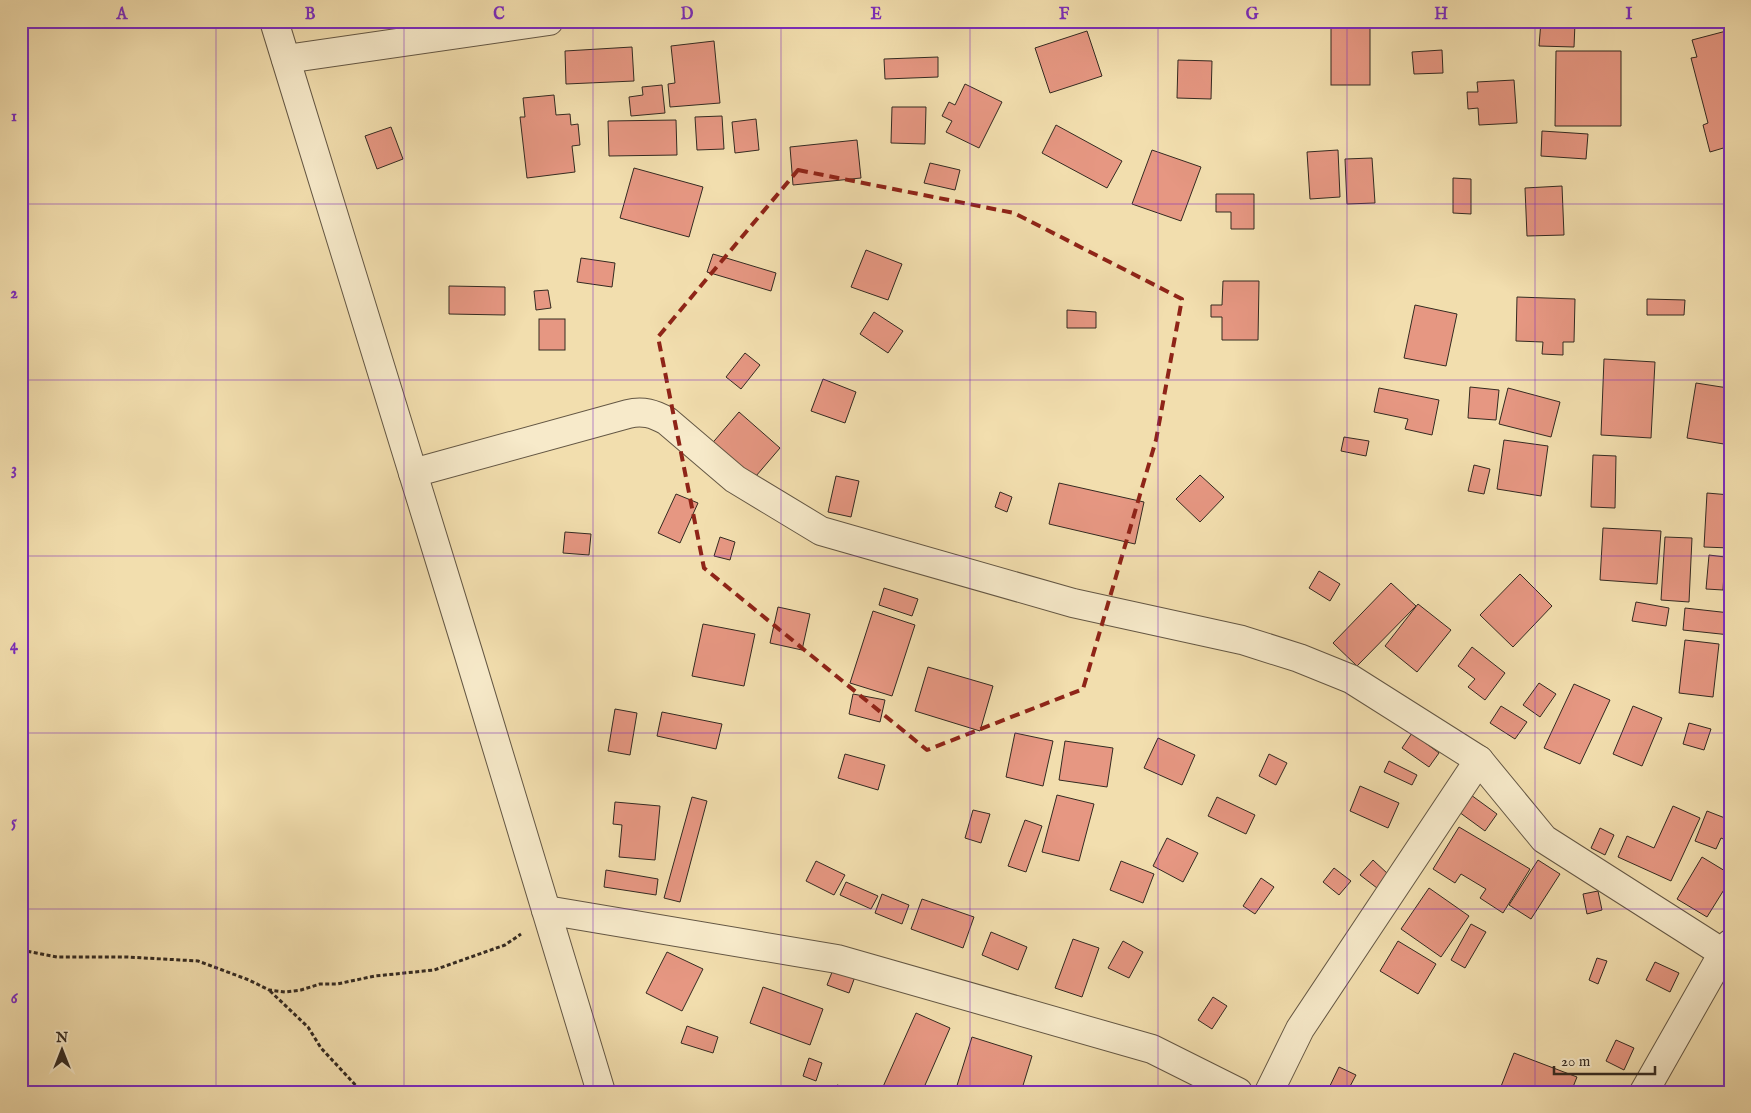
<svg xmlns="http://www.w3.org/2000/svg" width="1751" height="1113" font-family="'IM FELL English',serif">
  <rect width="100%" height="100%" fill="#f2deae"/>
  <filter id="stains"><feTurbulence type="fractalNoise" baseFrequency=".004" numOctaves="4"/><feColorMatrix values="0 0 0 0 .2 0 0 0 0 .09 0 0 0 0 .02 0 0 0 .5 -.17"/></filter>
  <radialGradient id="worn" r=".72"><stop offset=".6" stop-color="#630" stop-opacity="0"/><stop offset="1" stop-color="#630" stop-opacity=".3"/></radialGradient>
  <g fill="#e69782" stroke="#342a21">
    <rect x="1331" y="21" width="39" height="64"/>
    <path d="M1541 21H1594V24L1575 23 1574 47 1539 46Z"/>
    <path d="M1730 30V146L1710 152 1703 125 1708 123 1691 58 1697 57 1692 40Z"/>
    <path d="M1087 31 1102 76 1050 93 1035 48Z"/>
    <path d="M714 41 720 103 670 107 668 84 675 83 671 46Z"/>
    <path d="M632 47 634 81 566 84 565 51Z"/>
    <path d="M1442 50 1443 73 1414 74 1412 52Z"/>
    <path d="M1556 51H1621V126H1555Z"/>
    <path d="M938 57V77L885 79 884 59Z"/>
    <path d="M1178 60 1212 61 1211 99 1177 98Z"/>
    <path d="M1514 80 1517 123 1479 125 1478 108 1468 109 1467 92H1478L1477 82Z"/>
    <path d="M965 84 1002 102 979 148 946 132 952 121 942 116 949 102 955 105Z"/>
    <path d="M662 85 665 113 631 116 629 97 643 95 642 87Z"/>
    <path d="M554 95 556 115 570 114 571 125 578 124 580 145 572 146 575 172 527 178 520 117H525L523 98Z"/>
    <path d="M892 107H926L925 144 891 143Z"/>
    <path d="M722 116 724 149 697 150 695 117Z"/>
    <path d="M756 119 759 150 735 153 732 122Z"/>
    <path d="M676 120 677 155 609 156 608 121Z"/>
    <path d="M1056 125 1122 161 1107 188 1042 153Z"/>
    <path d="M391 127 403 159 377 169 365 136Z"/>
    <path d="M1542 131 1588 134 1586 159 1541 156Z"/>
    <path d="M857 140 861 178 793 185 790 147Z"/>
    <path d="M1152 150 1201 167 1181 221 1132 204Z"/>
    <path d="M1338 150 1340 197 1310 199 1307 152Z"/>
    <path d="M1372 158 1375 203 1347 204 1345 159Z"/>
    <path d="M930 163 960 170 955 190 924 183Z"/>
    <path d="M634 168 703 187 689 237 620 218Z"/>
    <path d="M1453 178 1471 179V214L1453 213Z"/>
    <path d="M1562 186 1564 235 1527 236 1525 188Z"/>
    <path d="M1216 194H1254V229H1231V212H1216Z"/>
    <path d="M1729 219 1730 220V261H1727Z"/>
    <path d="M866 250 902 264 888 300 851 287Z"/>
    <path d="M713 254 776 273 771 291 707 272Z"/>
    <path d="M581 258 615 263 612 287 577 282Z"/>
    <path d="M1223 281H1259L1258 340H1222V317H1211V305H1222Z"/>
    <path d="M449 286 505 287V315L449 314Z"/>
    <path d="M548 290 551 308 536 310 534 291Z"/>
    <path d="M1517 297 1575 299 1574 342H1563V355L1542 354 1543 342 1516 341Z"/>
    <path d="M1647 299 1685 300 1684 315H1647Z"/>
    <path d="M1415 305 1457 314 1446 366 1404 358Z"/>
    <path d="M1067 310 1096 312V328H1067Z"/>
    <path d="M874 312 903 331 888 353 860 334Z"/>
    <rect x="539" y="319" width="26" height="31"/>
    <path d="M745 353 760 365 741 389 726 377Z"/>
    <path d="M1604 359 1655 362 1651 438 1601 435Z"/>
    <path d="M1730 378V445L1687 438 1696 383 1728 388Z"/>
    <path d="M823 379 856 392 845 423 811 411Z"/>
    <path d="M1470 387 1499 390 1496 420 1468 418Z"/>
    <path d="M1379 388 1439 400 1432 435 1405 429 1408 419 1374 412Z"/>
    <path d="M1508 388 1560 402 1551 437 1499 424Z"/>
    <path d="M739 412 780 448 750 483 709 447Z"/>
    <path d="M1344 437 1369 441 1366 456 1341 451Z"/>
    <path d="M1504 440 1548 446 1541 496 1497 489Z"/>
    <path d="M1593 455 1616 456 1615 508 1591 507Z"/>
    <path d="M1474 465 1490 469 1484 494 1468 491Z"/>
    <path d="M1200 475 1224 497 1200 522 1176 499Z"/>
    <path d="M836 476 859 481 851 517 828 512Z"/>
    <path d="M1059 483 1144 502 1135 544 1049 524Z"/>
    <path d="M1000 492 1012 497 1007 512 995 507Z"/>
    <path d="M1707 493 1730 495V548L1704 547Z"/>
    <path d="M676 494 698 503 680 543 658 533Z"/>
    <path d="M1603 528 1661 531 1657 584 1600 580Z"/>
    <path d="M565 532 591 534 589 555 563 553Z"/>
    <path d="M720 537 735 542 730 560 714 556Z"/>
    <path d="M1665 537 1692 538 1689 602 1661 600Z"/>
    <path d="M1709 555 1725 557 1723 590 1706 589Z"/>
    <path d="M1319 571 1340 584 1330 601 1309 588Z"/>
    <path d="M1520 574 1552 606 1513 647 1480 615Z"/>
    <path d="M1391 583 1416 606 1357 666 1333 643Z"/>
    <path d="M884 588 918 599 912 616 879 605Z"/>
    <path d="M1636 602 1669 608 1666 626 1632 621Z"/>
    <path d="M1418 604 1451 630 1417 672 1385 646Z"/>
    <path d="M778 607 810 614 802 650 770 643Z"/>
    <path d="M1685 608 1730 613V635L1683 630Z"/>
    <path d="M873 611 915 625 892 696 850 683Z"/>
    <path d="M703 624 755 634 744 686 692 676Z"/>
    <path d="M1685 640 1719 644 1713 697 1679 693Z"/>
    <path d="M1472 647 1505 673 1485 700 1468 687 1475 679 1458 666Z"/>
    <path d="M928 667 993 686 980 731 915 711Z"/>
    <path d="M1539 683 1556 694 1540 717 1523 705Z"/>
    <path d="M1574 684 1610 700 1580 764 1544 748Z"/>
    <path d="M853 694 885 700 880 722 849 714Z"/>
    <path d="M1501 706 1527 722 1515 739 1490 723Z"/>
    <path d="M1633 706 1662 718 1642 766 1613 754Z"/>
    <path d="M615 709 637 713 630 755 608 751Z"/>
    <path d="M662 712 722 724 716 749 657 736Z"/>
    <path d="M1689 723 1711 729 1704 750 1683 744Z"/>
    <path d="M1015 733 1053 741 1043 786 1006 777Z"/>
    <path d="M1412 733 1439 753 1429 767 1402 748Z"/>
    <path d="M1158 738 1195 755 1182 785 1144 768Z"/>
    <path d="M1065 741 1113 748 1107 787 1059 780Z"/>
    <path d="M845 754 885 765 878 790 838 778Z"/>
    <path d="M1269 754 1287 763 1276 785 1259 776Z"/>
    <path d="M1389 761 1417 775 1412 785 1384 772Z"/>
    <path d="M1360 786 1399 803 1388 828 1350 811Z"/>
    <path d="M1057 795 1094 804 1079 861 1042 852Z"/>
    <path d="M1471 795 1497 814 1485 831 1459 812Z"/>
    <path d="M692 797 707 801 680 902 664 898Z"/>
    <path d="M1217 797 1255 815 1246 834 1208 816Z"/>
    <path d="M615 802 660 806 655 860 619 857 622 825 613 824Z"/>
    <path d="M1673 806 1700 818 1671 881 1618 857 1627 836 1654 848Z"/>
    <path d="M973 810 990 814 981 843 965 838Z"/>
    <path d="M1707 811 1730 820V842L1721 838 1716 849 1695 841Z"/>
    <path d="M1025 820 1042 826 1026 872 1008 866Z"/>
    <path d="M1459 827 1530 869 1503 913 1480 898 1486 889 1461 874 1455 883 1433 869Z"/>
    <path d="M1600 828 1614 835 1605 855 1591 848Z"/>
    <path d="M1167 838 1198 853 1183 882 1153 866Z"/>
    <path d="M1702 857 1730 874V880L1707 917 1677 899Z"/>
    <path d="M1373 860 1388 874 1377 888 1360 875Z"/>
    <path d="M1538 860 1560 874 1531 919 1509 905Z"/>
    <path d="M816 861 845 875 834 895 806 881Z"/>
    <path d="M1121 861 1154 874 1143 903 1110 890Z"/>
    <path d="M1334 868 1351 881 1339 895 1323 882Z"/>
    <path d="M606 870 658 879 656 895 604 887Z"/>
    <path d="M1261 878 1274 887 1255 914 1243 906Z"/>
    <path d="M846 882 878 896 871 909 840 895Z"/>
    <path d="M1429 888 1469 916 1441 957 1401 929Z"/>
    <path d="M1598 891 1602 910 1587 914 1583 894Z"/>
    <path d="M882 894 909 905 902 924 875 913Z"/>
    <path d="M922 899 974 917 963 948 911 929Z"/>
    <path d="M1471 924 1486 932 1465 968 1451 960Z"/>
    <path d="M991 932 1027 947 1018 970 982 955Z"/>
    <path d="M1073 939 1099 948 1082 997 1055 988Z"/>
    <path d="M1123 941 1143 952 1129 978 1108 968Z"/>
    <path d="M1398 941 1436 964 1418 994 1380 971Z"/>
    <path d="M667 952 703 969 682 1011 646 993Z"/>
    <path d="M1597 958 1607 961 1598 984 1589 980Z"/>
    <path d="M1655 962 1679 973 1670 992 1646 980Z"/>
    <path d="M834 967 856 974 849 993 827 985Z"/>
    <path d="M763 987 823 1009 810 1045 750 1023Z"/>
    <path d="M1213 997 1227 1006 1212 1029 1198 1020Z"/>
    <path d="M916 1013 950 1028 922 1092H889L882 1089Z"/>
    <path d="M687 1026 718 1037 713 1053 681 1043Z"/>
    <path d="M972 1037 1032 1056 1021 1092H955Z"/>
    <path d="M1616 1040 1634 1048 1624 1070 1606 1061Z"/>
    <path d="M1514 1053 1577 1077 1571 1092H1506L1500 1089Z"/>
    <path d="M809 1058 822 1063 816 1081 803 1076Z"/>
    <path d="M1339 1067 1356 1075 1347 1092H1327Z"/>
    <path d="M837 1085 855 1090 854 1092H835Z"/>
  </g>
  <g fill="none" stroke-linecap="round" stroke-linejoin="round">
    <defs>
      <g id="street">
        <path d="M274 21 468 652 601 1092"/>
        <path d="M286 59 549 21"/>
        <path d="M413 473 628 414C643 410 654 414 667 421L735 479 821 531 1073 603 1242 640 1299 658 1351 679 1479 760 1544 839 1723 953"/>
        <path d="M546 910 837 959 1152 1049 1238 1092"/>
        <path d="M1269 1092 1300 1029 1479 760"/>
        <path d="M1644 1092 1723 953 1730 944"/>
      </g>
    </defs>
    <use href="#street" stroke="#645744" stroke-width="30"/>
    <g stroke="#342a21" stroke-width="3" stroke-dasharray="4 2.5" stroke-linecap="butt">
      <path d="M21 950 57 957H128L198 961 249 980 269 990 285 992 301 990 320 984H337L375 976 434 970 505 945 521 934"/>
      <path d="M270 991 308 1027 321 1048 362 1092"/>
    </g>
    <use href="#street" stroke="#f7eaca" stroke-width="28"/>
  </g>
  <path fill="none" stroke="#8f2418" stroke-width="4" stroke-dasharray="10 6" stroke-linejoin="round" d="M798 170 1014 213 1182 299 1156 440 1083 689 927 750 704 568 658 337Z"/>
  <path fill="none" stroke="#7b2cbf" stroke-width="1" stroke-opacity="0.55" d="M216 21V1092M404 21V1092M593 21V1092M781 21V1092M970 21V1092M1158 21V1092M1347 21V1092M1535 21V1092M21 204H1730M21 380H1730M21 556H1730M21 733H1730M21 909H1730"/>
  <rect width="1751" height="1113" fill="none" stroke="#f2deae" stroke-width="55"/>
  <g transform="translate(62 1050)" stroke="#f7eaca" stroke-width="4" paint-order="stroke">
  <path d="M0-4L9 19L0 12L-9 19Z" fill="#342a21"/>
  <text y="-8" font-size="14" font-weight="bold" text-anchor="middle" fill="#342a21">N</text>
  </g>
  <path d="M1554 1066v8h101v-8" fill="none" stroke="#342a21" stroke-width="2.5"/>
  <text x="1561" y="1066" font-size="15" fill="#342a21" stroke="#f7eaca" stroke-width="4" paint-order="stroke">20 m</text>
  <rect x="28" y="28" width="1696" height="1058" fill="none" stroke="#7b2cbf" stroke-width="2"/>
  <g font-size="16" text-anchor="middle" font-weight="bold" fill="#7b2cbf">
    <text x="122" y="19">A</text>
    <text x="310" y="19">B</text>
    <text x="499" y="19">C</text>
    <text x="687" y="19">D</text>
    <text x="876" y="19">E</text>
    <text x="1064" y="19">F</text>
    <text x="1252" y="19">G</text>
    <text x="1441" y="19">H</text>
    <text x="1629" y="19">I</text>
    <text x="14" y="121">1</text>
    <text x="14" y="298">2</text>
    <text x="14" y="474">3</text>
    <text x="14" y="650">4</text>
    <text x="14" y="827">5</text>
    <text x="14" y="1003">6</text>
  </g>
  <rect width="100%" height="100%" filter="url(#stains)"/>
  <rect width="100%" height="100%" fill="url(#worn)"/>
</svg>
